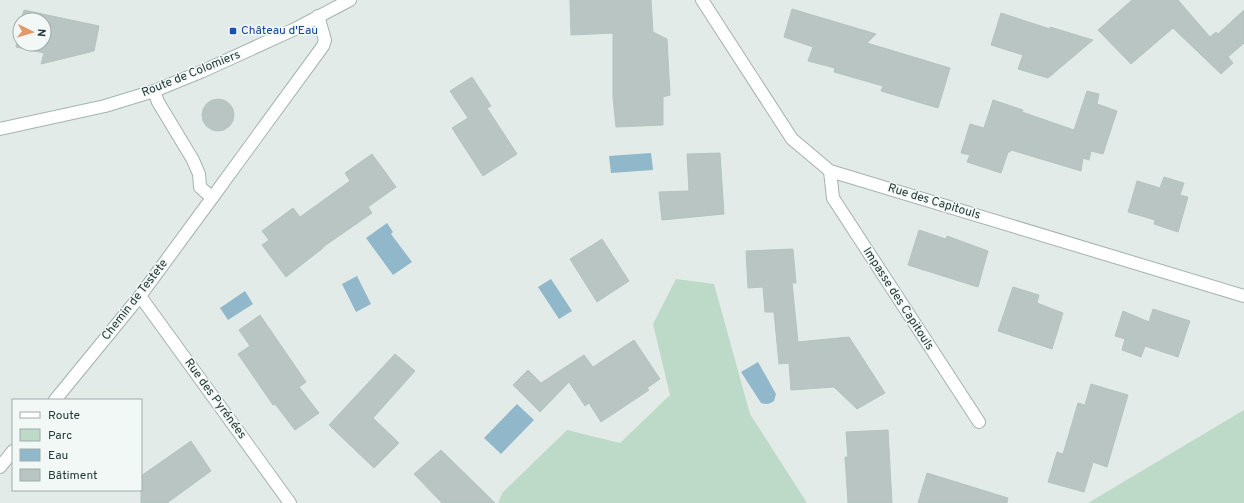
<svg xmlns="http://www.w3.org/2000/svg" width="1244" height="503" font-family="Overpass,sans-serif">
  <rect width="100%" height="100%" fill="#e2ebe8"/>
  <g fill="#bddac9">
    <path d="M676 279 714 284 750 414 807 503H498L503 492 567 430 620 443 670 395 653 324Z"/>
    <path d="M1244 410V503H1088Z"/>
  </g>
  <g fill="#90b8ca">
    <path d="M651 153 653 170 611 173 609 156Z"/>
    <path d="M387 223 393 232 391 234 412 262 393 275 366 238Z"/>
    <path d="M357 276 371 304 356 312 342 284Z"/>
    <path d="M551 279 572 311 559 319 538 287Z"/>
    <path d="M245 291 253 304 228 320 220 308Z"/>
    <path d="M758 362 776 394 774 401C770 404 766 405 761 403L741 372Z"/>
    <path d="M517 404 534 420 501 454 484 438Z"/>
  </g>
  <g fill="#b8c5c2" stroke="#b5c4c0">
    <path d="M570 0H651L653 32 667 39 670 95 663 97V125L616 127 613 97V33L571 35Z"/>
    <path d="M1132 0H1178L1210 37 1216 32 1218 34 1244 10V43L1228 57 1233 63 1221 74 1173 28 1131 64 1098 30Z"/>
    <path d="M792 9 876 34 867 43 950 68 938 108 881 91 883 86 834 72 835 68 808 61 813 47 784 37Z"/>
    <path d="M24 10 99 26 94 51 41 64 44 53 16 47 20 26V44H44V20H21Z"/>
    <path d="M1001 13 1050 29V27L1093 40 1048 78 1018 69 1023 55 991 45Z"/>
    <path d="M472 77 491 106 487 108 517 154 483 176 452 128 468 118 450 91Z"/>
    <path d="M1087 91 1099 94 1097 104 1117 111 1103 154 1091 151 1089 160 1083 158 1081 171 1011 150 1010 152H1008L1001 173 967 162 970 155 961 153 970 124 984 128 993 100 1023 110 1022 112 1074 130Z"/>
    <circle cx="218" cy="115" r="16"/>
    <path d="M720 153 724 214 662 220 659 192 689 191 687 154Z"/>
    <path d="M372 154 396 187 368 207 372 213 323 247V248L286 277 262 245 269 240 262 231 293 208 300 217 350 181 345 173Z"/>
    <path d="M1164 177 1184 183 1180 195 1188 197 1178 232 1154 224 1155 220 1128 212 1137 181 1160 188Z"/>
    <path d="M919 230 946 239 947 236 988 251 978 287 908 265Z"/>
    <path d="M602 239 629 281 597 302 570 259Z"/>
    <path d="M793 249 796 283H792L798 342 849 337 885 393 857 409 834 387 791 390 789 363 779 364 774 312H765L763 287 748 288 746 251Z"/>
    <path d="M1013 287 1039 295 1037 303 1063 313 1052 349 998 331Z"/>
    <path d="M1153 309 1190 321 1178 357 1145 346 1141 357 1122 350 1125 339 1115 336 1123 311 1149 322Z"/>
    <path d="M260 315 306 382 299 387 319 413 295 430 275 404 273 405 238 354 250 346 239 330Z"/>
    <path d="M634 340 660 379 647 388 649 390 601 422 589 403 585 406 569 382 540 412 513 385 528 370 541 383 584 355 593 367Z"/>
    <path d="M395 354 415 371 373 418 399 443 374 468 329 425Z"/>
    <path d="M1091 384 1128 395 1107 467 1093 462 1084 492 1048 482 1057 452 1063 454 1078 403 1085 405Z"/>
    <path d="M888 430 892 503H848L845 457H848L846 432Z"/>
    <path d="M191 441 211 471 167 503H141V476Z"/>
    <path d="M441 450 495 503H442L414 474Z"/>
    <path d="M927 473 1008 498 1007 503H918Z"/>
  </g>
  <g fill="none" stroke-linecap="round" stroke-linejoin="round">
    <defs>
      <g id="street">
        <path d="M702 0 792 139 830 171 1244 296"/>
        <path d="M154 91 158 102 193 160 199 174 200 187 212 198 323 46 325 40 318 16"/>
        <path d="M830 171 833 198 979 422"/>
        <path d="M140 296 290 503"/>
        <path d="M55 400 140 296 212 198"/>
        <path d="M0 467 13 451"/>
      </g>
      <path id="secondary" d="M0 129 105 106 154 91 203 71 295 29 350 0"/>
    </defs>
    <use href="#street" stroke="#a5b2af" stroke-width="14"/>
    <use href="#secondary" stroke="#a2b5b1" stroke-width="14"/>
    <use href="#street" stroke="#fff" stroke-width="12"/>
    <use href="#secondary" stroke="#fff" stroke-width="12"/>
  </g>
  <rect fill="#1a4fb4" stroke="#f2f8f6" stroke-width="1.5" x="229" y="27" width="8" height="8" rx="2"/>
  <g text-anchor="middle" dominant-baseline="central" stroke-width="3" stroke-linejoin="round" paint-order="stroke">
    <g font-size="12" fill="#164399" stroke="#f2f8f6" text-anchor="start">
      <text x="241" y="31">Château d'Eau</text>
    </g>
    <g font-size="12" fill="#243a37" stroke="#f2f8f6">
      <text transform="translate(191 74) rotate(-22)">Route de Colomiers</text>
      <text transform="translate(934 202) rotate(17)">Rue des Capitouls</text>
      <text transform="translate(898 299) rotate(57)">Impasse des Capitouls</text>
      <text transform="translate(135 300) rotate(-52)">Chemin de Testete</text>
      <text transform="translate(215 399) rotate(54)">Rue des Pyrénées</text>
    </g>
  </g>
  <rect x="12" y="399" width="130" height="92" fill="#f2f8f6" stroke="#a0acaa"/>
  <rect x="20" y="412" width="20" height="6" fill="#ffffff" stroke="#a0acaa"/>
  <text x="48" y="419" font-size="12" fill="#243a37">Route</text>
  <rect x="20" y="429" width="20" height="12" fill="#bddac9" stroke="#a0acaa"/>
  <text x="48" y="439" font-size="12" fill="#243a37">Parc</text>
  <rect x="20" y="449" width="20" height="12" fill="#90b8ca" stroke="#a0acaa"/>
  <text x="48" y="459" font-size="12" fill="#243a37">Eau</text>
  <rect x="20" y="469" width="20" height="12" fill="#b8c5c2" stroke="#a0acaa"/>
  <text x="48" y="479" font-size="12" fill="#243a37">Bâtiment</text>
  <g transform="translate(32 32) rotate(95)"><circle r="19" fill="#f2f8f6" stroke="#a0acaa"/>
  <path d="M0-3L7 15L0 10L-7 15Z" fill="#e39867"/>
  <text y="-6" font-size="11" font-weight="bold" text-anchor="middle" fill="#243a37">N</text>
  </g>
</svg>
